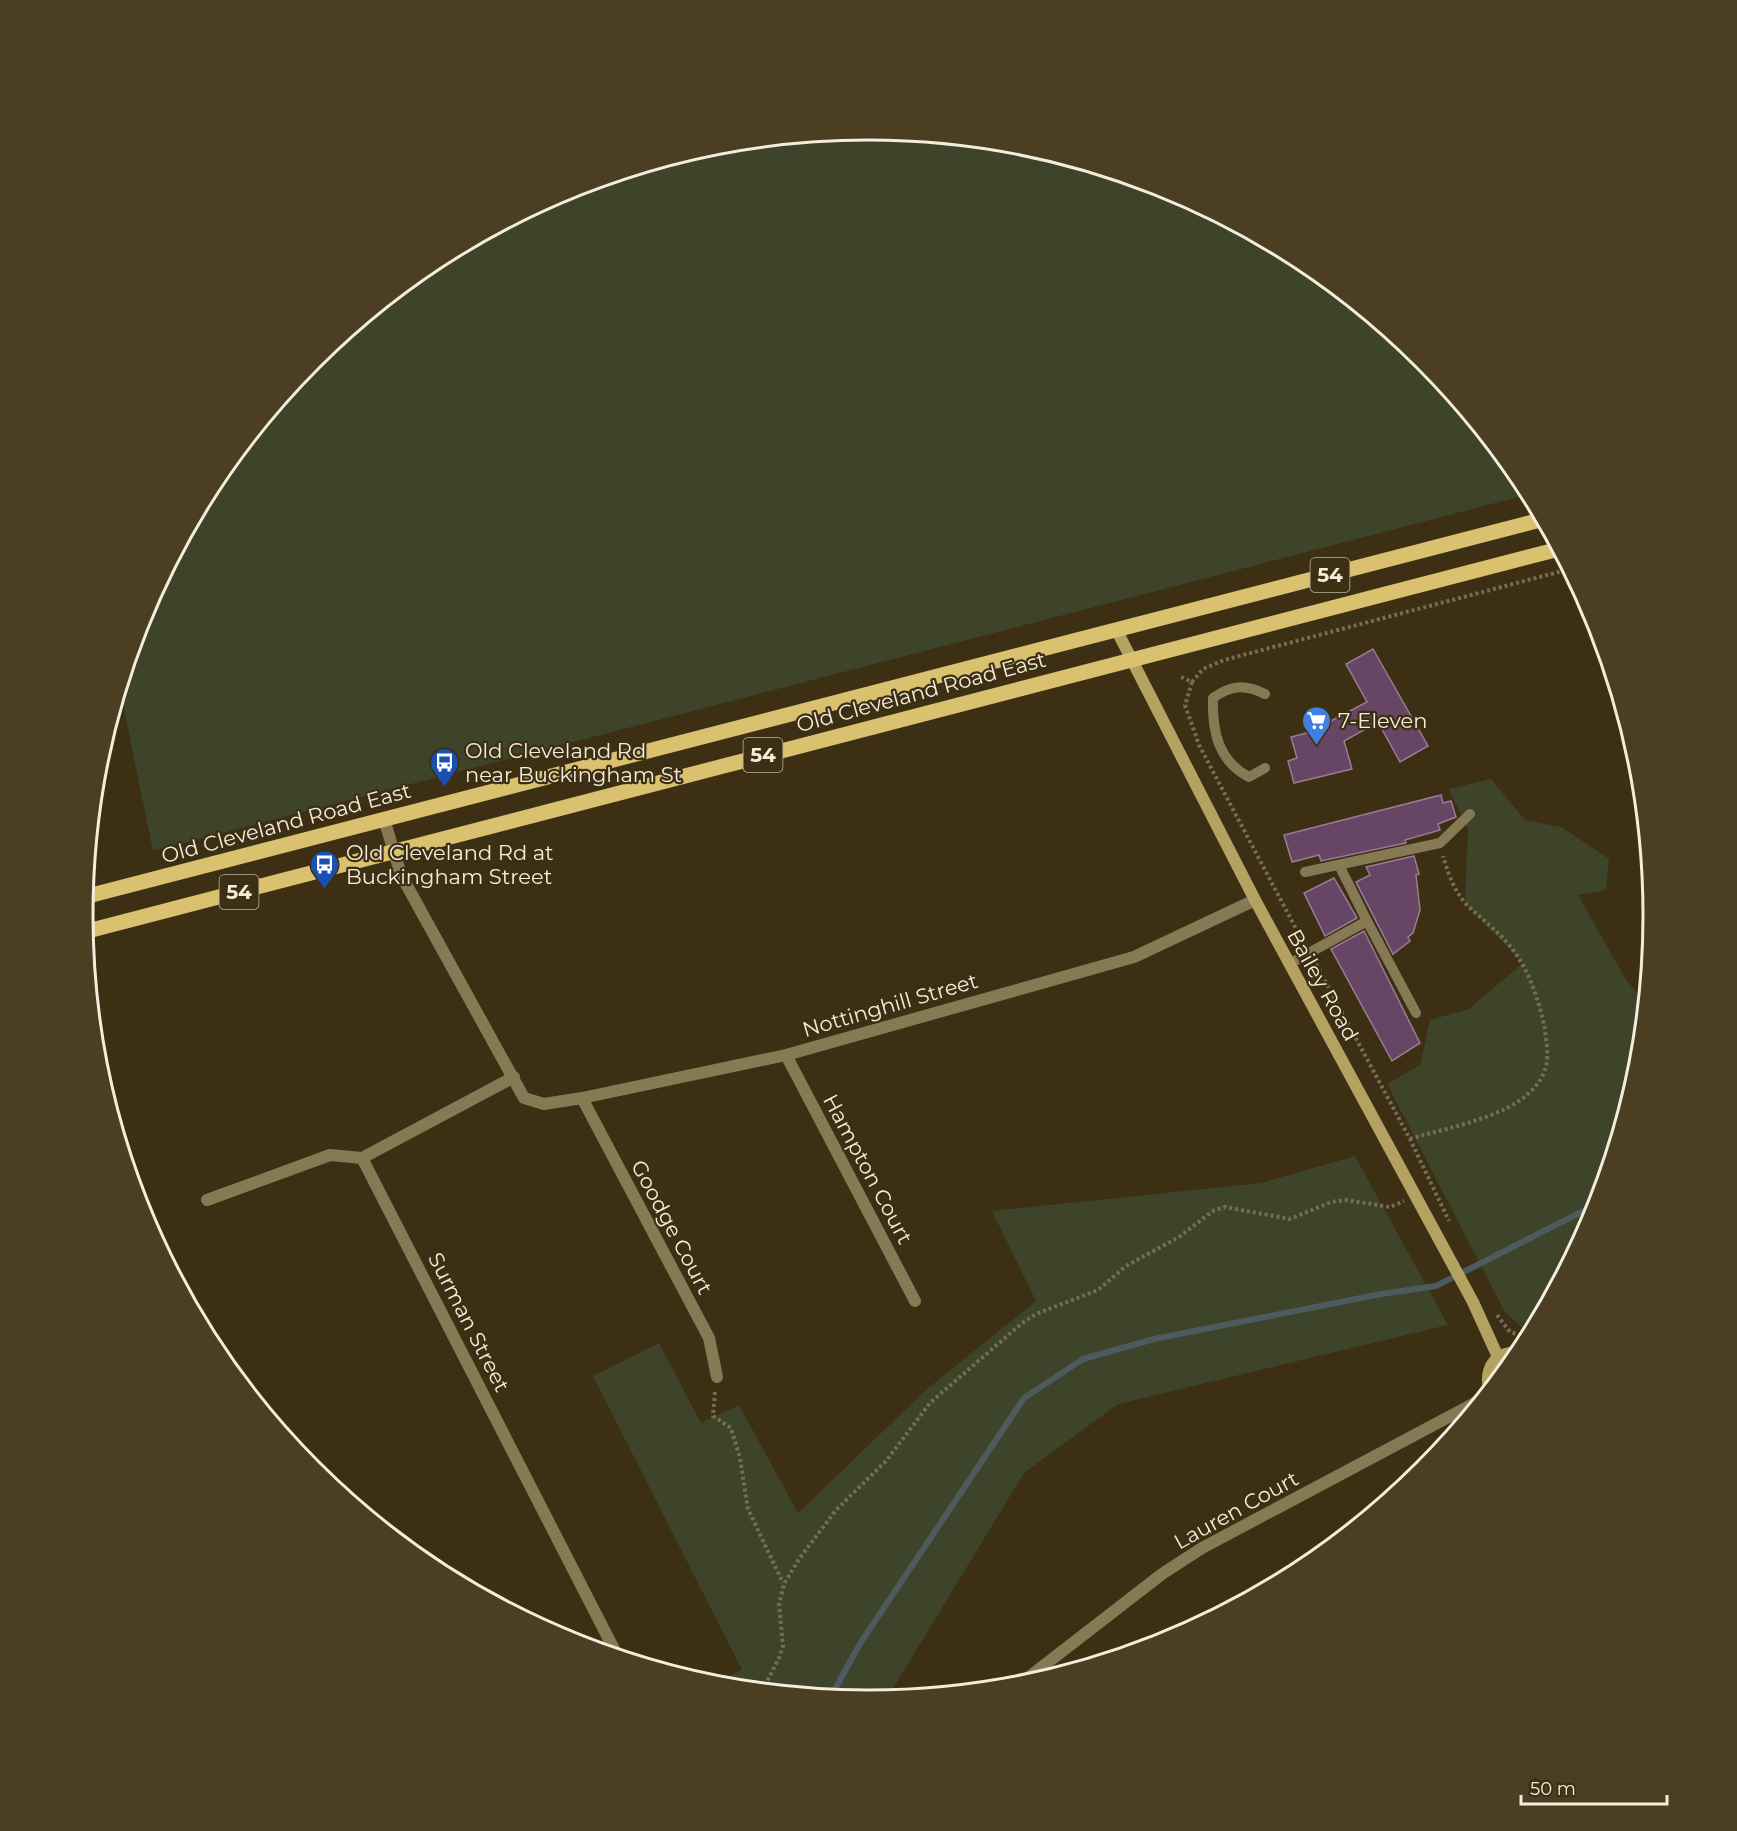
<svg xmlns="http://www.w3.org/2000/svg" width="1737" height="1831" font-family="Montserrat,sans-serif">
  <rect width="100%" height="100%" fill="#3c2f13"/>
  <g fill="#3d442a">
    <path d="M869 130 1022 145 1170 189 1305 262 1425 360 1522 479 1530 494 153 851 120 690 142 614 215 479 313 359 432 262 568 189 715 145Z"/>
    <path d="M1491 779 1525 820 1561 827 1609 859 1606 890 1578 895 1625 978 1646 1005 1639 1069 1595 1217 1533 1331 1523 1328 1505 1312 1387 1084 1420 1065 1430 1020 1469 1009 1523 963 1465 903 1468 830 1449 789Z"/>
    <path d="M1355 1156 1448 1325 1118 1404 1024 1473 886 1700 868 1701 711 1685 742 1670 593 1376 659 1343 701 1423 739 1405 798 1513 927 1389 1036 1301 992 1211 1261 1183Z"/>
  </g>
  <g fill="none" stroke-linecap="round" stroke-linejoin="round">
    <path stroke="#4d5b5f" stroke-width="6" d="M830 1698 861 1642 1024 1398 1083 1359 1154 1339 1381 1294 1436 1286 1599 1203"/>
  </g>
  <g fill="#674564" stroke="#987d95" stroke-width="1.5">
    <path d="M1373 649 1428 746 1400 762 1378 722 1344 741 1352 769 1294 783 1288 761 1297 758 1291 737 1310 732 1367 702 1346 664Z"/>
    <path d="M1441 795 1443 803 1451 801 1456 817 1438 824 1440 830 1405 840 1406 843 1321 861 1319 855 1292 862 1284 835Z"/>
    <path d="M1414 856 1419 874 1416 875 1420 910 1413 933 1408 937 1410 941 1393 954 1356 882 1370 875 1366 867Z"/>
    <path d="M1334 878 1357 918 1325 936 1304 893Z"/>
    <path d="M1364 931 1420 1043 1392 1061 1331 949Z"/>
  </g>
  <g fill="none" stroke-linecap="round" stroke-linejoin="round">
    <g stroke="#786c54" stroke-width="4" stroke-dasharray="3 3" stroke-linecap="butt">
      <path d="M1181 677 1192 682 1203 669 1224 660 1570 569"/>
      <path d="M1192 682 1185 705 1199 745 1303 942"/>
      <path d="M1316 964 1410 1139 1449 1221"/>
      <path d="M1410 1139C1450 1126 1534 1115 1546 1066 1549 1055 1546 1036 1544 1025 1538 997 1528 968 1510 946 1497 930 1481 919 1467 905 1454 891 1448 873 1443 856"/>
      <path d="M1497 1315 1510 1332 1530 1338"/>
      <path d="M715 1392 713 1416 731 1428 740 1458 748 1509 783 1583"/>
      <path d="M762 1691 779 1658 783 1646 779 1604 784 1584 799 1559 836 1510 886 1461 930 1403 1021 1324 1036 1314 1098 1290 1126 1266 1179 1237 1213 1211 1225 1207 1290 1219 1331 1202 1346 1200 1390 1207 1404 1201"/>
    </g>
    <g stroke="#857a53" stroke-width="10">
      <path d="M1265 694C1245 684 1231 685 1213 698 1212 731 1218 761 1249 777L1265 768"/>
      <path d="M1340 867 1367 921"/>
      <path d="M1305 872 1440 843 1470 814"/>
      <path d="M1289 964 1367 921 1416 1013"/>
    </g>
    <g stroke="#857a53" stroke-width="12">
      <path d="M384 819 401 875 524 1098 544 1104 582 1098 786 1055 1134 957 1255 900"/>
      <path d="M786 1055 915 1301"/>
      <path d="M514 1077 362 1158 618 1657"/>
      <path d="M582 1098 709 1338 717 1377"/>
      <path d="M207 1200 330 1155 362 1158"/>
      <path d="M1016 1687 1162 1574 1202 1548 1473 1404 1490 1391"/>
    </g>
    <g stroke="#b4a263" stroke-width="12">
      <path d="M1117 631 1255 900 1473 1302 1498 1357"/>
      <path d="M1490 1391C1482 1368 1498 1349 1521 1353"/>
    </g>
    <g stroke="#d9c16f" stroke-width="15">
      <path d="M84 897 1544 519"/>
      <path d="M84 932 1559 549"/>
    </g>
  </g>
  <defs>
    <symbol id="supermarket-pin" viewBox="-11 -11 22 30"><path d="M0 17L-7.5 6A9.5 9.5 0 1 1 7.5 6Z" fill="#3f7fe0" stroke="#3c2f13"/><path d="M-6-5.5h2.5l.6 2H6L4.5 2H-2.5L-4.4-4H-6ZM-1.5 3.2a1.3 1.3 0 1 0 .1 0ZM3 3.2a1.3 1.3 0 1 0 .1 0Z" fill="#fff"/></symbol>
    <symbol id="bus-pin" viewBox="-11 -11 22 30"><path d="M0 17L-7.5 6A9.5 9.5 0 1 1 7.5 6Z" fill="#1a4fb4" stroke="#3c2f13"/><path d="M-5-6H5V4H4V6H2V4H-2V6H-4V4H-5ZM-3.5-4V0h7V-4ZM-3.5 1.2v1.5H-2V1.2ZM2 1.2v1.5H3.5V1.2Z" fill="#fff"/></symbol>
  </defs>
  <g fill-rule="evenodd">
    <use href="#supermarket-pin" x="1300" y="704" width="33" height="45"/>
    <use href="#bus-pin" x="428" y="746" width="33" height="45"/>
    <use href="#bus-pin" x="308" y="848" width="33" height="45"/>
  </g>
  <g text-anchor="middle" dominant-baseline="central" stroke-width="4.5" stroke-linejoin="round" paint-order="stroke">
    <g fill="#3c2f13" stroke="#beb4a0" stroke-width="1.5">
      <rect x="1310.5" y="558" width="39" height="34" rx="4.5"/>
      <rect x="743.5" y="738" width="39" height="34" rx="4.5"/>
      <rect x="219.5" y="875" width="39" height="34" rx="4.5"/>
    </g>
    <g font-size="20" font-weight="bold" fill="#f5eddc">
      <text x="1330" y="575">54</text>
      <text x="763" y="755">54</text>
      <text x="239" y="892">54</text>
    </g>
    <g font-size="21" fill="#f5eddc" stroke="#3c2f13">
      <text transform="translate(921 692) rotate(-15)">Old Cleveland Road East</text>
      <text transform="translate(286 823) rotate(-15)">Old Cleveland Road East</text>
      <text transform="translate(1323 985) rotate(61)">Bailey Road</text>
      <text transform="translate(890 1005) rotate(-16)">Nottinghill Street</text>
      <text transform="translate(868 1169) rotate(62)">Hampton Court</text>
      <text transform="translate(672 1227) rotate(62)">Goodge Court</text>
      <text transform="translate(469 1322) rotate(63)">Surman Street</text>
      <text transform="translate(1236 1510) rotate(-29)">Lauren Court</text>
    </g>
    <g font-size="21" fill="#f5eddc" stroke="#3c2f13" text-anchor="start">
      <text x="1338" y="720">7-Eleven</text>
      <text x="465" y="750">Old Cleveland Rd<tspan x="465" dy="24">near Buckingham St</tspan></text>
      <text x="346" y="852">Old Cleveland Rd at<tspan x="346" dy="24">Buckingham Street</tspan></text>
    </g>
  </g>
  <path d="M0 0H1737V1831H0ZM93 915a775 775 0 1 1 1550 0a775 775 0 1 1-1550 0Z" fill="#4b3e23" fill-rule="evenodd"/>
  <path fill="none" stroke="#f5eddc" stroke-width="3" d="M93 915a775 775 0 1 1 1550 0a775 775 0 1 1-1550 0Z"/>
  <path d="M1521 1795v9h146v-9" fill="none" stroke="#f5eddc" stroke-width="3"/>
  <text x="1530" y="1795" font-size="18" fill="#f5eddc" stroke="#3c2f13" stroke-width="4.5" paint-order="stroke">50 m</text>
</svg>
